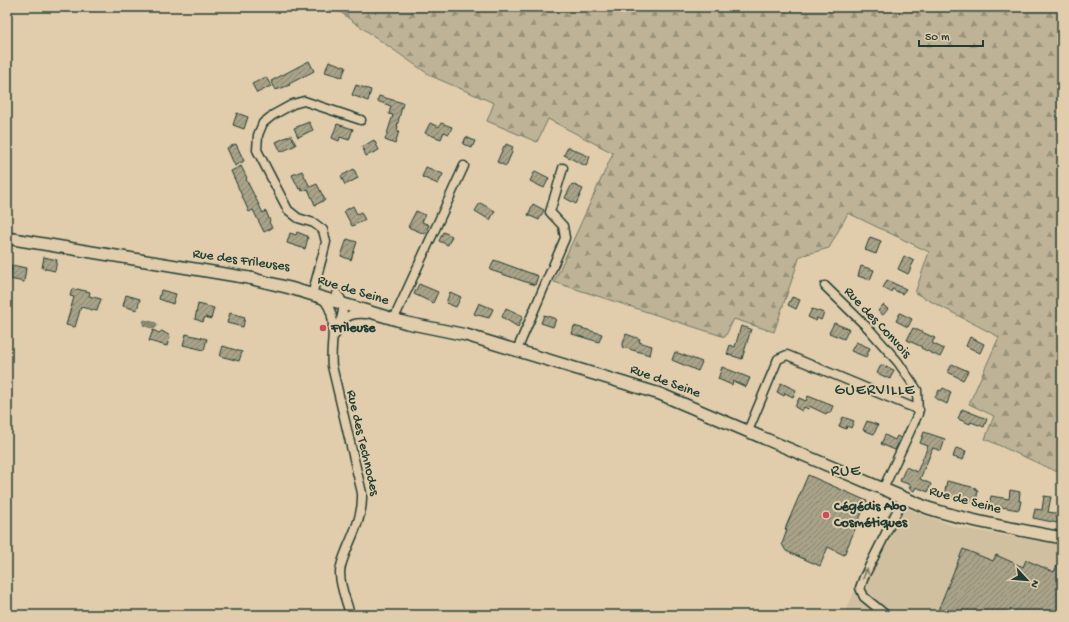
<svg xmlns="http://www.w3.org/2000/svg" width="1069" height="622" font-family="'Gochi Hand',sans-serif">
  <defs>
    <pattern id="forest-firs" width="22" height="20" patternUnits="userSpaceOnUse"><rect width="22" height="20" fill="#beb396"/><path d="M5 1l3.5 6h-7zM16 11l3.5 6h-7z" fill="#9a937b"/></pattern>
    <pattern id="water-waves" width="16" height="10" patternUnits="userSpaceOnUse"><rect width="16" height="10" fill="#8f9179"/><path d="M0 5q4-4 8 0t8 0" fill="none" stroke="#747864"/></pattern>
    <pattern id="building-hatch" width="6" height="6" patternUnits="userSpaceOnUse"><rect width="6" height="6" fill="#a8a288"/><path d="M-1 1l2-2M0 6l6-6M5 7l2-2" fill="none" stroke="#888570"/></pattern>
  </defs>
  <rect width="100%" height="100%" fill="#e1cdab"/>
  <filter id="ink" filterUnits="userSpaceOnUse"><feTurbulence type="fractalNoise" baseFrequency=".025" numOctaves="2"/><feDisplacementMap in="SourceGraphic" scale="8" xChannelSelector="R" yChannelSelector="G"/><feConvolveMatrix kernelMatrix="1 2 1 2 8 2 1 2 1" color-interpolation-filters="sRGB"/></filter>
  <g filter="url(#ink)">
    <path fill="#d0c0a0" d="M893 503 956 527 1062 545V615H844Z"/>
    <path fill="url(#forest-firs)" stroke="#6e7865" d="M334 7H1062V474L985 439 994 416 969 404 999 337 915 293 929 252 848 213 829 248 800 256 774 332 734 319 725 337 554 282 613 153 548 119 537 142 487 121 494 103 431 76 348 18Z"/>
    <path fill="url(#water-waves)" stroke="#626f5d" d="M144 320 156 323 157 326 154 329 143 325Z"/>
    <g fill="url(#building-hatch)" stroke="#1f3d34">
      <path d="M309 61 314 71 289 84 290 85 276 90 271 81Z"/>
      <path d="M329 61 346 67 342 77 325 72Z"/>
      <path d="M266 77 271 86 257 93 252 84Z"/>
      <path d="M356 85 371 90 368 101 352 95Z"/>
      <path d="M379 96 403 103 397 126H398L397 130 399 131 395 144 385 140 393 115 389 114 391 106 377 101Z"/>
      <path d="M237 113 248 117 244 129 233 125Z"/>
      <path d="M309 122 313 130 298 137 294 128Z"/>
      <path d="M430 123 439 127 441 123 452 127 449 134 444 132 441 139 425 133Z"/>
      <path d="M337 124 353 129 349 140 340 137 339 141 332 138Z"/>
      <path d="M291 135 296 145 281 152 276 142Z"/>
      <path d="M466 137 475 141 472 148 463 144Z"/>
      <path d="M374 140 379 150 366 156 362 147Z"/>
      <path d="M236 144 244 161 235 166 227 148Z"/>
      <path d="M506 144 513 147 511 150H513L506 166 497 162 504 146 505 147Z"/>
      <path d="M568 147 590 157 586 166 564 155Z"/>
      <path d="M241 166 247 178 246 179 263 213 266 211 270 221 269 222 272 228 264 232 253 210 249 212 231 171Z"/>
      <path d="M426 167 443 174 438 184 422 177Z"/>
      <path d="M354 169 358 178 345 185 341 176Z"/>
      <path d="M302 171 310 187 317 184 325 200 315 205 308 189 302 191 301 188 299 189 292 175Z"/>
      <path d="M535 171 549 178 544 188 530 181Z"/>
      <path d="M572 184 583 189 576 204 565 198Z"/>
      <path d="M480 203 495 211 490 220 475 211Z"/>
      <path d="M533 204 544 210 539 220 528 215Z"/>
      <path d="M353 206 357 214 361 212 365 220 352 226 344 211Z"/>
      <path d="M416 211 425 215 422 222 429 225 425 234 408 227Z"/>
      <path d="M297 232 307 236V237L308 238 305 249 287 243 290 233 296 235Z"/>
      <path d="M443 232 452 236 448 245 439 241Z"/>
      <path d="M870 237 881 241 876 254 865 250Z"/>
      <path d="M347 239 357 242 351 260 341 256Z"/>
      <path d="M904 256 914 261 908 274 898 269Z"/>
      <path d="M44 257 57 260 55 271 42 268Z"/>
      <path d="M494 260 538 276 535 285 490 270Z"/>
      <path d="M12 265 26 268 24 282 10 279Z"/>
      <path d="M861 266 874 270 870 280 858 276Z"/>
      <path d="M887 280 895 284 906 289 902 294 892 289 891 292 883 288Z"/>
      <path d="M419 284 438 292 433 303 414 294Z"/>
      <path d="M72 289 76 290 77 289 90 292 89 296 101 299 97 311 81 307 75 327 66 325 74 297 70 296Z"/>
      <path d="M161 290 176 294 173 304 159 299Z"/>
      <path d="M450 292 461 297 456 307 446 303Z"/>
      <path d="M126 295 140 299 137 310 123 306Z"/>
      <path d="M792 297 800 300 796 309 788 305Z"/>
      <path d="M479 303 493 309 489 318 474 314Z"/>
      <path d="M198 304 214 308 211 319 205 317 203 322 195 319Z"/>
      <path d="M883 305 888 309 883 315 878 311Z"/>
      <path d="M506 308 523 316 518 327 502 317Z"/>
      <path d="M812 309 824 313 821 320 817 318 816 321 808 317Z"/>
      <path d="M230 313 245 317 243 327 227 323Z"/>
      <path d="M900 313 912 319 908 327 896 321Z"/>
      <path d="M544 315 556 319 553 327 541 323Z"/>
      <path d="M834 323 849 329 844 339 829 333Z"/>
      <path d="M574 326 602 334 599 342 572 334Z"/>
      <path d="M741 326 751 329 742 359 727 354 730 345 735 347Z"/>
      <path d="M913 328 935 338 932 343 944 349 940 357 921 348 922 347 907 340Z"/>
      <path d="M153 330 159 333 162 331 170 336 167 346 149 341Z"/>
      <path d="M186 334 207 339 204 350 183 345Z"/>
      <path d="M626 334 640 339 639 342 652 346 650 355 622 347Z"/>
      <path d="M970 337 984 344 980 353 966 346Z"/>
      <path d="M856 342 870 348 866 357 851 351Z"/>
      <path d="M223 346 242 352 239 361 220 356Z"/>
      <path d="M675 352 702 362 698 371 672 360Z"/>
      <path d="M952 364 968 371 963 380 948 372Z"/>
      <path d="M881 365 894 370 890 379 877 373Z"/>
      <path d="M722 367 750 378 746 387 733 381 732 385 718 379Z"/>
      <path d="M781 383 796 390 793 397 785 393 784 396 777 392Z"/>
      <path d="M943 388 951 392 947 404 935 398 939 390 941 391Z"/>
      <path d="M808 396 833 406 830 413 827 412 826 414 809 406 808 409 804 407 802 411 795 407 799 398 806 401Z"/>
      <path d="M962 409 987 419 984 427 971 422 970 424 958 419Z"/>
      <path d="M843 417 854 421 851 428 847 426 846 429 839 426Z"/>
      <path d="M867 421 878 425 874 434 863 430Z"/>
      <path d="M924 432 945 439 941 451 933 448 920 479 931 484 928 492 916 487 914 491 909 488 911 485 900 481 906 467 917 472 928 446 920 443Z"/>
      <path d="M885 435 895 440 897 436 901 438 895 450 881 444Z"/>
      <path d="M956 448 966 451 963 460 953 457Z"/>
      <path d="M808 475 867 501 844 555 828 547 820 566 786 551 782 544 787 530 785 529Z"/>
      <path d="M947 481 976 488V490H978L976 502 944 496Z"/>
      <path d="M1010 490 1020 492 1019 501H1021L1019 510 989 505 991 496 1009 499Z"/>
      <path d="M1044 496 1051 497 1048 512 1062 514V524L1033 518 1035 509 1042 510Z"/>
      <path d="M963 549 993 561 996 555 1023 567 1026 560 1054 572 1062 554V608L1058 615H936Z"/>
    </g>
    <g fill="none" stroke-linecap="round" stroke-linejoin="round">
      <defs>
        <g id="street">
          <path d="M825 286 869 329 898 362 917 390 918 414 883 489"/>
          <path d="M312 295 323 254 326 242 323 230 314 223 298 218 288 210 257 150 258 135 263 123 273 115 293 104 304 101 361 120"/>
          <path d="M322 298C341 316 329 344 332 366L362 493C363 514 355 530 347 549 344 557 340 565 340 573 340 588 347 601 350 615"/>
          <path d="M397 312 464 166"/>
          <path d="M341 322C348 314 356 313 366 314"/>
          <path d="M335 335C340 321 349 307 337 294"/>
          <path d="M517 350 565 238 563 226 550 212 563 168"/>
          <path d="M748 431 778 359 787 355 919 410"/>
          <path d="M886 615 864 597 860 588 864 577 904 497"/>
        </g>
        <g id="secondary">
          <path d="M7 238 255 279"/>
          <path d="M249 278 290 288 407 323 466 335 660 394 928 508C972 522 1017 529 1062 538"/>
        </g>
      </defs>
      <use href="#street" stroke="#1f3d34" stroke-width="11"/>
      <use href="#secondary" stroke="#1f3d34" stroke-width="14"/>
      <use href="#street" stroke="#e1cdab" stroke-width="8"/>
      <use href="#secondary" stroke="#e1cdab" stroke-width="11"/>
    </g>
    <defs><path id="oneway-shaft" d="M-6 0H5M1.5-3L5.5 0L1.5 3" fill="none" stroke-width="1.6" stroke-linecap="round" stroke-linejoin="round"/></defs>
    <use stroke="#767e6a" href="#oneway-shaft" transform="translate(865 574) rotate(-66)"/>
  </g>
  <g fill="#d1495b" stroke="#e1cdab" stroke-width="1.5">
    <circle cx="323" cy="328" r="4"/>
    <circle cx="826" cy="515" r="4"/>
  </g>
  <g text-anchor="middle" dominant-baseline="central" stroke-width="4" stroke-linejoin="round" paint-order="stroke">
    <g font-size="14" fill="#1f3d34" stroke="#e1cdab">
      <text transform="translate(241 261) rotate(8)">Rue des Frileuses</text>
      <text transform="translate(353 291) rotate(17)">Rue de Seine</text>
      <text transform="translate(877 323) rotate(47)">Rue des Convois</text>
      <text transform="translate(665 382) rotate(20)">Rue de Seine</text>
      <text transform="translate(362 443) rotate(77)">Rue des Technodes</text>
      <text transform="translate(965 501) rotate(15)">Rue de Seine</text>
    </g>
    <g font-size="14" font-weight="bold" fill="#1f3d34" stroke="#e1cdab" text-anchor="start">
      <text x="331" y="328">Frileuse</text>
      <text x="834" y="507">Cégédis Abo<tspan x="834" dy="16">Cosmétiques</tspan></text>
    </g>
    <g font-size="16" letter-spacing="1" fill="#1f3d34" stroke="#e1cdab">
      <text x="875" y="391">GUERVILLE</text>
      <text x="846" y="472">RUE</text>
    </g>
  </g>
  <rect width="1069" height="622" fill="none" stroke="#e1cdab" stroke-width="24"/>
  <rect x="12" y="12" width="1045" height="598" fill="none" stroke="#1f3d34" stroke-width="1.5" filter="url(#ink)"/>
  <g transform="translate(1027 580) rotate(116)" stroke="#e1cdab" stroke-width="3" paint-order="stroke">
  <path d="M0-3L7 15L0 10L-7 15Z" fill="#1f3d34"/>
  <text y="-6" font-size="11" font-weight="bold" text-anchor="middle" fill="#1f3d34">N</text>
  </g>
  <path d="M919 40v6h64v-6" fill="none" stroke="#1f3d34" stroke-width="2"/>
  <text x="925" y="40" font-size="12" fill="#1f3d34" stroke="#e1cdab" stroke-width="3" paint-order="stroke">50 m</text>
</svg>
